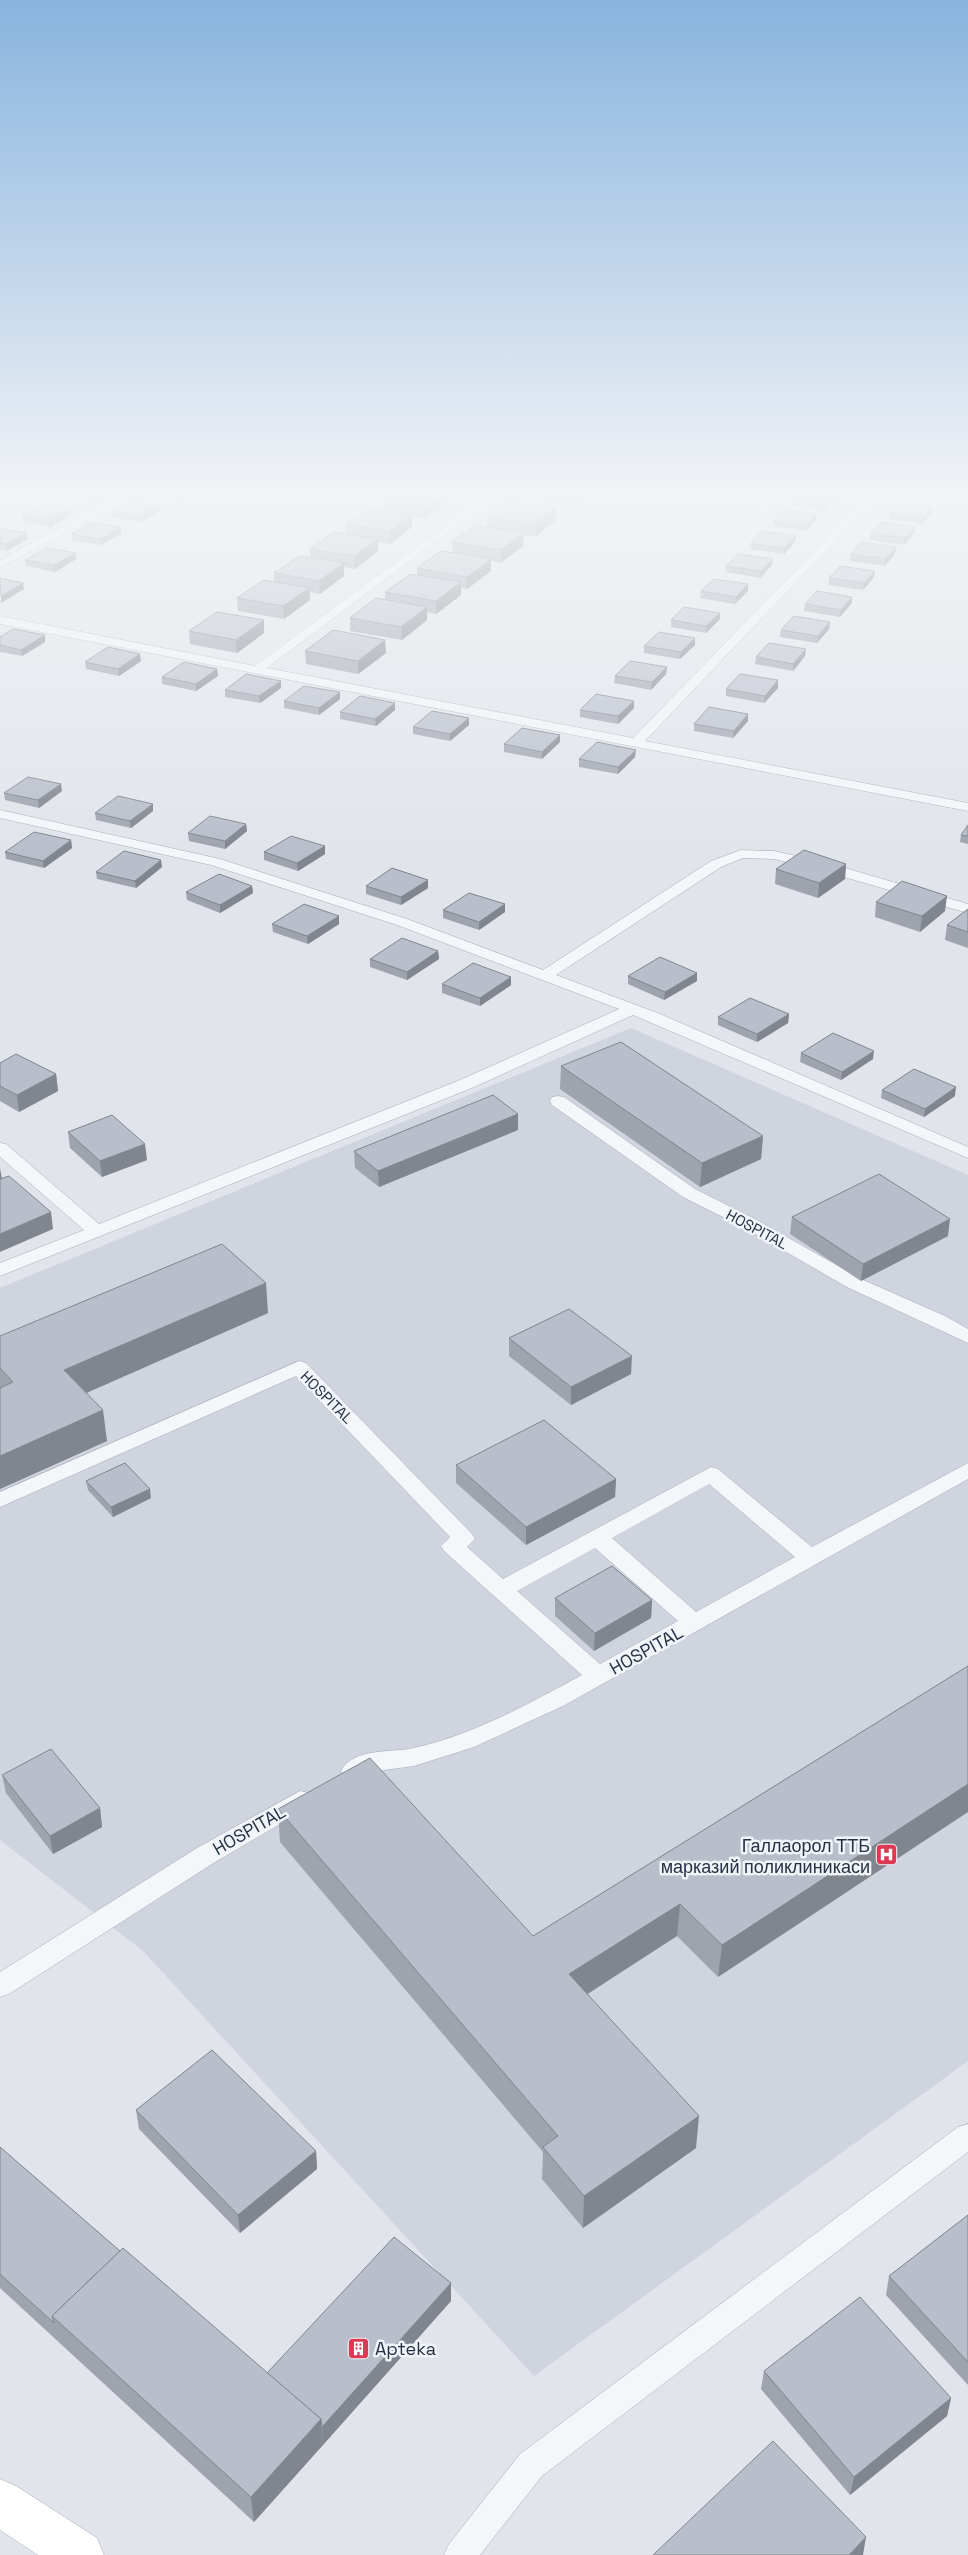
<svg xmlns="http://www.w3.org/2000/svg" width="968" height="2555" font-family="'Space Grotesk',sans-serif">
  <rect width="100%" height="100%" fill="#e1e5eb"/>
  <path fill="#cfd4de" d="M631 1028 968 1175V2061L534 2376 143 1951 0 1840V1288Z"/>
  <g fill="none" stroke-linecap="round" stroke-linejoin="round">
    <defs>
      <g id="lane">
        <path d="M119 496H131L0 568V560Z"/>
        <path d="M486 496H497L267 668 633 738 868 496H878L645 741 968 803V811L0 624V616L255 666Z"/>
        <path d="M0 810 220 859 407 919 543 970 711 861 741 850 774 851 828 863 968 904V913L820 870 774 859 743 858 721 867 556 975 660 1014 968 1147V1158L633 1015 472 1088 0 1276V1263L84 1230 0 1157V1143L6 1144 99 1224 460 1080 619 1009 397 925 211 865 0 818Z"/>
        <path d="M558 1096 564 1097 695 1189 755 1219 861 1279 945 1316 968 1329V1343L847 1287 743 1227 683 1197 552 1105 550 1101 552 1097Z"/>
        <path d="M299 1361 306 1363 472 1534 475 1539 467 1547 503 1579 711 1467 718 1469 812 1547 968 1463V1479L563 1706 474 1747 414 1766 369 1772 353 1780 345 1778 341 1771C354 1747 392 1753 414 1748 473 1735 530 1703 582 1675L444 1551 441 1546 450 1537 296 1376 0 1507V1492ZM709 1484 795 1557 696 1612 612 1538ZM595 1548 678 1621 600 1664 517 1591Z"/>
        <path d="M300 1791 309 1793 312 1800 309 1807 215 1862 9 1994 0 1997V1972L197 1848Z"/>
        <path d="M968 2124V2152L542 2476 480 2555H444L449 2544 520 2454 958 2127Z"/>
      </g>
      <path id="secondary" d="M0 2479 16 2486 97 2538 104 2555H38L0 2530Z"/>
    </defs>
    <use href="#lane" stroke="#a5acb6" stroke-width="1"/>
    <use href="#secondary" stroke="#a5acb6" stroke-width="1"/>
    <use href="#lane" fill="#f4f6f9" fill-rule="evenodd"/>
    <use href="#secondary" fill="#fff" fill-rule="evenodd"/>
  </g>
  <g fill="#9ea3ae">
    <path d="M69 496H107L96 501 69 497Z"/>
    <path d="M149 496H186L177 501Z"/>
    <path d="M390 496H447V504L425 519 412 517V527L390 544 378 542V551L355 569 344 567V576L320 594 310 592V600L284 619 238 611 237 598 274 582V573L311 558 310 549 346 534V524L383 511 382 501Z"/>
    <path d="M528 496H588L575 506 528 498Z"/>
    <path d="M798 496H836V500L825 511 793 506V500Z"/>
    <path d="M920 496H947L944 499Z"/>
    <path d="M932 507V513L922 524 889 519V513Z"/>
    <path d="M70 509 71 515 50 527 22 522 21 516Z"/>
    <path d="M111 511H160L140 522 112 517Z"/>
    <path d="M487 517 556 520 535 537 524 535 523 546 501 563 491 561V571L467 589 461 588V595L436 614 427 612V620L402 640 350 631V618L385 600V592L417 575V568L453 552 452 542 487 527Z"/>
    <path d="M773 520H816L806 531 773 526Z"/>
    <path d="M915 527 914 533 904 545 870 540 871 533Z"/>
    <path d="M0 528 28 539 6 551 0 550Z"/>
    <path d="M121 533 101 545 72 540V534Z"/>
    <path d="M795 542 784 554 750 549 751 543Z"/>
    <path d="M76 553V559L55 572 26 566 25 560Z"/>
    <path d="M851 554H895L885 566 850 561Z"/>
    <path d="M772 565 760 578 726 572V566Z"/>
    <path d="M874 577 863 590 828 585 829 578Z"/>
    <path d="M701 591H748L735 604 700 598Z"/>
    <path d="M852 603 840 617 804 611 805 604Z"/>
    <path d="M720 613V619L706 633 671 627V620Z"/>
    <path d="M830 622 829 629 817 643 780 637 781 630Z"/>
    <path d="M189 631 264 633 237 653 190 644Z"/>
    <path d="M0 637 45 642 22 656 0 652Z"/>
    <path d="M695 645 680 659 644 653V646Z"/>
    <path d="M305 651 386 653 358 674 306 664Z"/>
    <path d="M805 656 793 671 755 664 756 657Z"/>
    <path d="M141 661 119 676 86 669 85 662Z"/>
    <path d="M667 667 666 674 651 690 614 683 615 676Z"/>
    <path d="M218 676 196 691 162 684V677Z"/>
    <path d="M778 680V688L764 703 726 696V689Z"/>
    <path d="M281 688 260 703 225 697V690Z"/>
    <path d="M340 699 319 715 284 708V701Z"/>
    <path d="M634 701V708L618 724 580 717V710Z"/>
    <path d="M395 710 376 726 340 719V712Z"/>
    <path d="M748 714V721L733 738 694 731V724Z"/>
    <path d="M469 725 450 741 413 734V727Z"/>
    <path d="M560 735V742L542 759 504 752V744Z"/>
    <path d="M635 757 618 774 579 767V759Z"/>
    <path d="M62 791 39 808 5 800 4 793Z"/>
    <path d="M153 804V811L131 828 96 820 95 813Z"/>
    <path d="M246 824 247 831 225 849 189 841 188 833Z"/>
    <path d="M968 825V844L960 842 961 835Z"/>
    <path d="M71 840 72 848 44 868 6 859 5 852Z"/>
    <path d="M264 852 325 854 298 871 264 860Z"/>
    <path d="M846 864 845 879 818 898 775 884 776 869Z"/>
    <path d="M162 867 136 888 97 879 96 872Z"/>
    <path d="M428 880V888L401 905 366 894V886Z"/>
    <path d="M252 886 253 893 220 913 187 900 186 892Z"/>
    <path d="M876 902 945 911 920 932 875 917Z"/>
    <path d="M505 904V912L479 930 443 918V910Z"/>
    <path d="M968 909V948L945 940 947 925Z"/>
    <path d="M272 924H339L308 944 273 932Z"/>
    <path d="M438 951 439 959 407 980 370 967V959Z"/>
    <path d="M697 973V981L664 1000 628 984V976Z"/>
    <path d="M442 984 511 985 480 1006 442 993Z"/>
    <path d="M789 1014 788 1023 757 1042 718 1025V1017Z"/>
    <path d="M801 1053 873 1059 841 1080 800 1062Z"/>
    <path d="M0 1063 56 1074 58 1091 19 1112 0 1101Z"/>
    <path d="M561 1066 763 1136 761 1159 700 1187 560 1089Z"/>
    <path d="M882 1090 955 1096 924 1117 881 1098Z"/>
    <path d="M518 1130 379 1187 355 1168 354 1151Z"/>
    <path d="M68 1132 147 1160 102 1177 70 1148Z"/>
    <path d="M792 1217 948 1236 861 1281 790 1234Z"/>
    <path d="M268 1313 86 1393 107 1441 0 1489V1336Z"/>
    <path d="M509 1338 631 1374 571 1405 509 1356Z"/>
    <path d="M456 1465 616 1479 615 1497 526 1545 456 1483Z"/>
    <path d="M86 1481 151 1498 113 1517 88 1490Z"/>
    <path d="M555 1598 652 1600 651 1618 594 1651 555 1616Z"/>
    <path d="M968 1666 718 1977 677 1936 588 1994 696 2148 583 2228 542 2179 543 2152 280 1842 278 1809 533 1936Z"/>
    <path d="M2 1775 100 1808 102 1827 53 1854 6 1793Z"/>
    <path d="M136 2110 316 2151 317 2169 240 2233 139 2129Z"/>
    <path d="M0 2147 120 2251 267 2373 451 2283V2301L254 2522 0 2288Z"/>
    <path d="M968 2215V2385L886 2295 889 2276Z"/>
    <path d="M764 2371 951 2398 947 2416 850 2495 761 2389Z"/>
  </g>
  <g fill="#81858d">
    <path d="M96 496H107L96 501Z"/>
    <path d="M177 496H186L177 501Z"/>
    <path d="M441 496H447V504L425 519V507Z"/>
    <path d="M575 496H588L575 506Z"/>
    <path d="M835 496H836V500L825 511 826 505Z"/>
    <path d="M159 505 160 511 140 522V516Z"/>
    <path d="M932 507V513L922 524 923 518Z"/>
    <path d="M556 508V520L535 537V524Z"/>
    <path d="M70 509 71 515 50 527 49 520Z"/>
    <path d="M817 514 816 520 806 531V525Z"/>
    <path d="M412 515V527L390 544 389 531Z"/>
    <path d="M121 527V533L101 545V539Z"/>
    <path d="M915 527 914 533 904 545 905 538Z"/>
    <path d="M27 533 28 539 6 551V544Z"/>
    <path d="M524 533 523 546 501 563V550Z"/>
    <path d="M796 536 795 542 784 554V548Z"/>
    <path d="M378 539V551L355 569 354 556Z"/>
    <path d="M896 547 895 554 885 566V559Z"/>
    <path d="M76 553V559L55 572 54 565Z"/>
    <path d="M491 559V571L467 589V577Z"/>
    <path d="M773 559 772 565 760 578 761 571Z"/>
    <path d="M344 563V576L320 594 319 581Z"/>
    <path d="M875 571 874 577 863 590 864 583Z"/>
    <path d="M461 582V595L436 614V601Z"/>
    <path d="M23 583 24 589 1 603V596Z"/>
    <path d="M748 584V591L735 604 736 597Z"/>
    <path d="M309 588 310 600 284 619 283 606Z"/>
    <path d="M852 597V603L840 617 841 610Z"/>
    <path d="M427 607V620L402 640 401 627Z"/>
    <path d="M720 613V619L706 633V626Z"/>
    <path d="M264 620V633L237 653 236 640Z"/>
    <path d="M830 622 829 629 817 643 818 636Z"/>
    <path d="M45 635V642L22 656 21 650Z"/>
    <path d="M695 638V645L680 659 681 652Z"/>
    <path d="M385 640 386 653 358 674V661Z"/>
    <path d="M806 649 805 656 793 671V664Z"/>
    <path d="M140 654 141 661 119 676 118 669Z"/>
    <path d="M667 667 666 674 651 690 652 682Z"/>
    <path d="M217 669 218 676 196 691V684Z"/>
    <path d="M778 680V688L764 703 765 696Z"/>
    <path d="M281 681V688L260 703 259 696Z"/>
    <path d="M340 692V699L319 715V708Z"/>
    <path d="M634 701V708L618 724V716Z"/>
    <path d="M395 703V710L376 726 375 719Z"/>
    <path d="M748 714V721L733 738 734 731Z"/>
    <path d="M469 718V725L450 741V734Z"/>
    <path d="M560 735V742L542 759V752Z"/>
    <path d="M636 750 635 757 618 774V767Z"/>
    <path d="M61 784 62 791 39 808 38 800Z"/>
    <path d="M153 804V811L131 828 130 821Z"/>
    <path d="M246 824 247 831 225 849V841Z"/>
    <path d="M71 840 72 848 44 868 43 861Z"/>
    <path d="M325 846V854L298 871 297 863Z"/>
    <path d="M161 860 162 867 136 888 135 881Z"/>
    <path d="M846 864 845 879 818 898 819 883Z"/>
    <path d="M428 880V888L401 905V897Z"/>
    <path d="M252 886 253 893 220 913V905Z"/>
    <path d="M947 896 945 911 920 932 922 916Z"/>
    <path d="M505 904V912L479 930V922Z"/>
    <path d="M339 916V924L308 944 307 936Z"/>
    <path d="M438 951 439 959 407 980V972Z"/>
    <path d="M697 973V981L664 1000 665 992Z"/>
    <path d="M511 977V985L480 1006V998Z"/>
    <path d="M789 1014 788 1023 757 1042V1034Z"/>
    <path d="M874 1051 873 1059 841 1080 842 1072Z"/>
    <path d="M56 1074 58 1091 19 1112 17 1095Z"/>
    <path d="M956 1087 955 1096 924 1117 925 1109Z"/>
    <path d="M518 1114V1130L379 1187 378 1171Z"/>
    <path d="M763 1136 761 1159 700 1187 702 1163Z"/>
    <path d="M145 1144 147 1160 102 1177 100 1161Z"/>
    <path d="M0 1168 3 1185 0 1186Z"/>
    <path d="M51 1212 53 1229 0 1252V1234Z"/>
    <path d="M950 1219 948 1236 861 1281 863 1264Z"/>
    <path d="M266 1283 268 1313 68 1401 64 1370Z"/>
    <path d="M632 1356 631 1374 571 1405V1387Z"/>
    <path d="M103 1410 107 1441 0 1489V1456Z"/>
    <path d="M616 1479 615 1497 526 1545V1527Z"/>
    <path d="M150 1489 151 1498 113 1517 111 1507Z"/>
    <path d="M652 1600 651 1618 594 1651 595 1633Z"/>
    <path d="M968 1784V1812L718 1977 722 1945Z"/>
    <path d="M100 1808 102 1827 53 1854 50 1836Z"/>
    <path d="M680 1904 677 1936 568 2006 569 1974Z"/>
    <path d="M699 2116 696 2148 583 2228 584 2196Z"/>
    <path d="M316 2151 317 2169 240 2233 238 2215Z"/>
    <path d="M451 2283V2301L323 2445 322 2427Z"/>
    <path d="M951 2398 947 2416 850 2495 854 2477Z"/>
    <path d="M321 2419 323 2445 254 2522 251 2497Z"/>
    <path d="M866 2537 863 2555H849Z"/>
  </g>
  <g fill="#b8beca" stroke="#81858d">
    <path d="M390 496H441L425 507 382 501Z"/>
    <path d="M798 496H835L826 505 793 500Z"/>
    <path d="M131 500 159 505 140 516 111 511Z"/>
    <path d="M509 501 556 508 535 524 487 517Z"/>
    <path d="M899 502 932 507 923 518 889 513Z"/>
    <path d="M42 504 70 509 49 520 21 516Z"/>
    <path d="M369 509 412 515 389 531 346 524Z"/>
    <path d="M785 509 817 514 806 525 773 520Z"/>
    <path d="M92 522 121 527 101 539 72 534Z"/>
    <path d="M881 522 915 527 905 538 871 533Z"/>
    <path d="M476 525 524 533 501 550 452 542Z"/>
    <path d="M0 528 27 533 6 544 0 543Z"/>
    <path d="M762 531 796 536 784 548 751 543Z"/>
    <path d="M334 532 378 539 354 556 310 549Z"/>
    <path d="M862 542 896 547 885 559 851 554Z"/>
    <path d="M46 548 76 553 54 565 25 560Z"/>
    <path d="M441 551 491 559 467 577 417 568Z"/>
    <path d="M739 554 773 559 761 571 726 566Z"/>
    <path d="M300 556 344 563 319 581 274 573Z"/>
    <path d="M840 566 875 571 864 583 829 578Z"/>
    <path d="M411 574 461 582 436 601 385 592Z"/>
    <path d="M0 578 23 583 1 596Z"/>
    <path d="M714 579 748 584 736 597 701 591Z"/>
    <path d="M264 580 309 588 283 606 237 598Z"/>
    <path d="M817 591 852 597 841 610 805 604Z"/>
    <path d="M376 598 427 607 401 627 350 618Z"/>
    <path d="M684 607 720 613 706 626 671 620Z"/>
    <path d="M217 612 264 620 236 640 189 631Z"/>
    <path d="M794 616 830 622 818 636 781 630Z"/>
    <path d="M13 629 45 635 21 650 0 645V637Z"/>
    <path d="M333 630 385 640 358 661 305 651Z"/>
    <path d="M659 632 695 638 681 652 644 646Z"/>
    <path d="M769 643 806 649 793 664 756 657Z"/>
    <path d="M108 647 140 654 118 669 85 662Z"/>
    <path d="M630 661 667 667 652 682 615 676Z"/>
    <path d="M184 662 217 669 196 684 162 677Z"/>
    <path d="M246 674 281 681 259 696 225 690Z"/>
    <path d="M740 674 778 680 765 696 726 689Z"/>
    <path d="M304 686 340 692 319 708 284 701Z"/>
    <path d="M596 694 634 701 618 716 580 710Z"/>
    <path d="M360 696 395 703 375 719 340 712Z"/>
    <path d="M709 707 748 714 734 731 694 724Z"/>
    <path d="M432 711 469 718 450 734 413 727Z"/>
    <path d="M522 728 560 735 542 752 504 744Z"/>
    <path d="M597 742 636 750 618 767 579 759Z"/>
    <path d="M28 777 61 784 38 800 4 793Z"/>
    <path d="M118 796 153 804 130 821 95 813Z"/>
    <path d="M210 816 246 824 225 841 188 833Z"/>
    <path d="M968 825V836L961 835Z"/>
    <path d="M34 832 71 840 43 861 5 852Z"/>
    <path d="M291 836 325 846 297 863 264 852Z"/>
    <path d="M804 850 846 864 819 883 776 869Z"/>
    <path d="M124 851 161 860 135 881 96 872Z"/>
    <path d="M392 868 428 880 401 897 366 886Z"/>
    <path d="M219 874 252 886 220 905 186 892Z"/>
    <path d="M902 881 947 896 922 916 876 902Z"/>
    <path d="M469 893 505 904 479 922 443 910Z"/>
    <path d="M304 904 339 916 307 936 272 924Z"/>
    <path d="M968 909V932L947 925Z"/>
    <path d="M402 938 438 951 407 972 370 959Z"/>
    <path d="M660 957 697 973 665 992 628 976Z"/>
    <path d="M473 963 511 977 480 998 442 984Z"/>
    <path d="M750 998 789 1014 757 1034 718 1017Z"/>
    <path d="M833 1033 874 1051 842 1072 801 1053Z"/>
    <path d="M621 1042 763 1136 702 1163 561 1066Z"/>
    <path d="M16 1054 56 1074 17 1095 0 1086V1063Z"/>
    <path d="M914 1069 956 1087 925 1109 882 1090Z"/>
    <path d="M493 1095 518 1114 378 1171 354 1151Z"/>
    <path d="M112 1115 145 1144 100 1161 68 1132Z"/>
    <path d="M879 1174 950 1219 863 1264 792 1217Z"/>
    <path d="M9 1176 51 1212 0 1234V1179Z"/>
    <path d="M222 1244 266 1283 64 1370 103 1410 0 1456V1388L13 1382 0 1368V1336Z"/>
    <path d="M569 1309 632 1356 571 1387 509 1338Z"/>
    <path d="M544 1420 616 1479 526 1527 456 1465Z"/>
    <path d="M125 1463 150 1489 111 1507 86 1481Z"/>
    <path d="M612 1566 652 1600 595 1633 555 1598Z"/>
    <path d="M968 1666V1784L722 1945 680 1904 569 1974 699 2116 584 2196 543 2147 558 2136 278 1809 370 1758 533 1936Z"/>
    <path d="M51 1749 100 1808 50 1836 2 1775Z"/>
    <path d="M212 2050 316 2151 238 2215 136 2110Z"/>
    <path d="M0 2147 120 2251 52 2316 54 2323 0 2274Z"/>
    <path d="M968 2215V2362L889 2276Z"/>
    <path d="M394 2237 451 2283 322 2427 321 2419 267 2373Z"/>
    <path d="M123 2248 321 2419 251 2497 52 2316Z"/>
    <path d="M860 2297 951 2398 854 2477 764 2371Z"/>
    <path d="M773 2441 866 2537 849 2555H653Z"/>
  </g>
  <linearGradient id="sky" x2="0" y2="1"><stop stop-color="#88b4de"/><stop offset="0.58" stop-color="#f2f3f6"/><stop offset="1" stop-color="#f2f3f6" stop-opacity="0"/></linearGradient>
  <rect width="968" height="853" fill="url(#sky)"/>
  <defs>
    <symbol id="hospital-square" viewBox="-11 -11 22 22"><rect x="-9" y="-9" width="18" height="18" rx="4" fill="#de3952" stroke="#f1f4f8"/><path d="M-5-5h3v3.5h4V-5h3V5h-3V1.5h-4V5h-3Z" fill="#fff"/></symbol>
    <symbol id="building-square" viewBox="-11 -11 22 22"><rect x="-9" y="-9" width="18" height="18" rx="4" fill="#de3952" stroke="#f1f4f8"/><path d="M-4-6H4V6H1V3H-1V6H-4ZM-2.5-4.3h1.7v1.8h-1.7ZM.8-4.3h1.7v1.8H.8ZM-2.5-1h1.7V.8h-1.7ZM.8-1h1.7V.8H.8Z" fill="#fff"/></symbol>
  </defs>
  <g fill-rule="evenodd">
    <use href="#hospital-square" x="874" y="1842" width="25" height="25"/>
    <use href="#building-square" x="346" y="2336" width="25" height="25"/>
  </g>
  <g text-anchor="middle" dominant-baseline="central" stroke-width="5" stroke-linejoin="round" paint-order="stroke">
    <g font-size="15" fill="#273245" stroke="#f1f4f8">
      <text transform="translate(757 1229) rotate(28)">HOSPITAL</text>
      <text transform="translate(327 1397) rotate(45)">HOSPITAL</text>
    </g>
    <g font-size="18" fill="#273245" stroke="#f1f4f8">
      <text transform="translate(646 1650) rotate(-29)">HOSPITAL</text>
      <text transform="translate(249 1830) rotate(-30)">HOSPITAL</text>
    </g>
    <g font-size="18" fill="#273245" stroke="#f1f4f8" text-anchor="end">
      <text x="870" y="1845">Галлаорол ТТБ<tspan x="870" dy="21">марказий поликлиникаси</tspan></text>
      <text x="375" y="2348" text-anchor="start">Apteka</text>
    </g>
  </g>
</svg>
